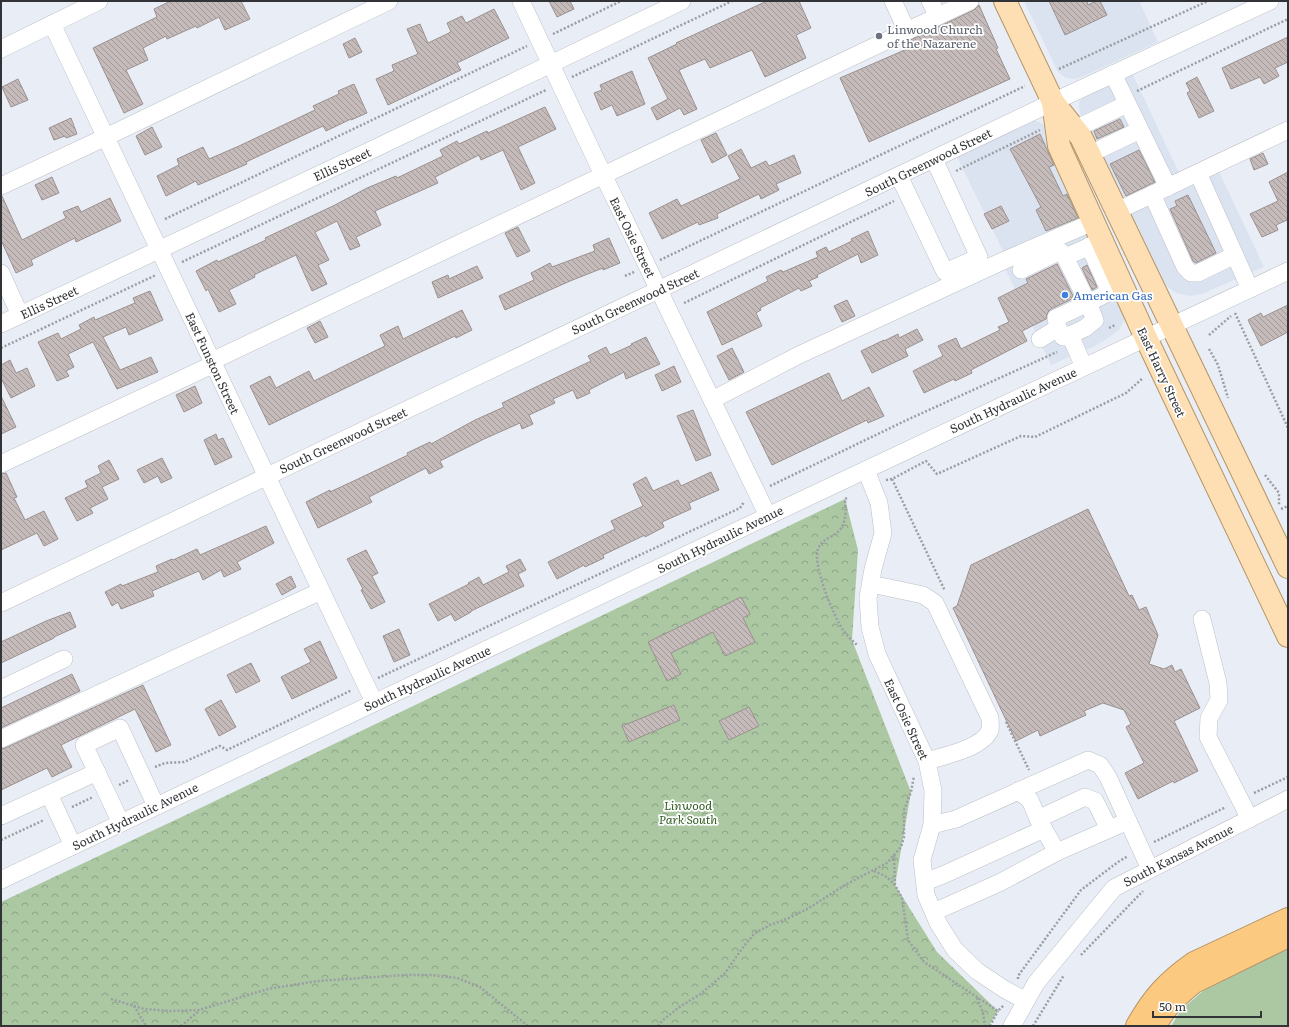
<svg xmlns="http://www.w3.org/2000/svg" width="1289" height="1027" font-family="Literata,serif">
  <defs>
    <pattern id="park-crowns" width="20" height="18" patternUnits="userSpaceOnUse"><rect width="20" height="18" fill="#abc8a3"/><path d="M2 6a3 3 0 1 1 6 0M12 15a3 3 0 1 1 6 0" fill="none" stroke="#8ca386"/></pattern>
    <pattern id="building-back-hatch" width="6" height="6" patternUnits="userSpaceOnUse"><rect width="6" height="6" fill="#c5bbba"/><path d="M-1 5l2 2M0 0l6 6M5-1l2 2" fill="none" stroke="#a19998"/></pattern>
  </defs>
  <rect width="100%" height="100%" fill="#e9eef6"/>
  <g fill="#dbe3f1">
    <path d="M1024 1H1139L1158 42 1082 77 1074 79 1066 78 1058 72Z"/>
    <path d="M1132 73 1180 175 1214 161 1264 267 1202 294 1190 296 1176 293 1164 284 1082 120 1079 109V102L1084 97Z"/>
    <path d="M1030 121H1037L1043 124 1048 130 1126 318 1119 330 1108 338 1095 346 1051 365 1001 260 1004 253 957 157Z"/>
  </g>
  <path fill="#abc8a3" d="M1288 948V1026H1171L1181 1010 1204 990Z"/>
  <path fill="url(#park-crowns)" d="M845 499 858 550 852 640 911 792 895 885 937 952 998 1011 989 1026H1V902L190 813Z"/>
  <g fill="url(#building-back-hatch)" stroke="#9b918f">
    <path d="M171 1H241L250 19 225 30 219 17 197 28 196 26 167 39 166 36 143 48 148 60 126 70 143 104 124 113 93 48 157 17 154 9Z"/>
    <path d="M549 1H570L574 9 557 17Z"/>
    <path d="M767 1H799L811 28 796 35 806 58 765 77 752 50 710 68 705 59 679 70 697 109 684 115 680 108 657 120 651 108 668 99 648 58 677 44 676 43Z"/>
    <path d="M1049 1H1087L1088 5 1096 1H1100L1107 15 1065 35Z"/>
    <path d="M979 5 998 48 996 49 1010 79 869 142 840 78 907 49 904 43 974 10Z"/>
    <path d="M494 9 509 38 457 63 461 70 388 105 376 79 394 71 392 65 418 54 407 29 420 24 428 43 451 32 447 23 462 16 466 23Z"/>
    <path d="M1288 37V62L1275 68 1279 76 1264 84 1260 77 1231 89 1222 68Z"/>
    <path d="M355 38 362 52 349 58 343 44Z"/>
    <path d="M632 71 645 104 617 116 612 105 601 110 594 93 602 90 600 85Z"/>
    <path d="M1197 77 1214 111 1199 118 1187 93 1190 91 1186 83Z"/>
    <path d="M18 79 28 100 11 107 2 87Z"/>
    <path d="M354 84 367 113 351 120V119L326 131 323 126 246 162 247 164 198 185 196 181 166 196 157 176 179 165 177 159 203 147 209 159 239 146 315 110 313 106 339 94 338 91Z"/>
    <path d="M545 107 556 129 518 147 535 183 521 190 503 150 481 160 479 155 435 177 438 183 375 211 381 225 356 237 360 246 350 250 337 221 315 232 329 260 318 265 327 284 312 291 296 255 262 271 254 275 255 277 229 290 236 304 219 312 208 289 206 291 196 271 217 260 218 262 266 240 265 238 335 205 367 188 396 176 397 178 443 156 440 150 457 141 459 144 487 131 488 133Z"/>
    <path d="M71 118 77 134 66 138 65 136 54 140 49 128Z"/>
    <path d="M1120 119 1124 127 1097 139 1094 131Z"/>
    <path d="M152 127 162 147 145 155 136 136Z"/>
    <path d="M716 133 727 155 712 163 701 140Z"/>
    <path d="M1040 134 1054 165 1049 167 1063 196 1067 194 1078 218 1046 231 1036 210 1041 207 1010 149Z"/>
    <path d="M741 149 751 168 766 161 769 166 794 155 801 173 776 184 779 190 761 199 759 194 717 214 718 218 699 225 698 222 662 239 649 213 677 199 681 206 740 179 728 156Z"/>
    <path d="M1139 150 1155 182 1126 196 1110 164Z"/>
    <path d="M1263 153 1268 164 1254 170 1250 159Z"/>
    <path d="M1288 172V222L1287 220 1276 225 1278 230 1262 237 1250 214 1278 201 1269 182Z"/>
    <path d="M52 177 59 193 42 200 35 185Z"/>
    <path d="M1188 195 1216 253 1196 263 1193 261 1170 209 1177 206 1175 201Z"/>
    <path d="M1 196H2L22 240 66 218 63 212 78 206 81 212 110 198 121 221 76 242 75 238 31 260 33 265 16 273 1 240Z"/>
    <path d="M1001 206 1009 221 992 229 984 214Z"/>
    <path d="M518 227 530 251 517 257 505 233Z"/>
    <path d="M868 231 878 255 861 263 858 254 817 275 818 277 809 281 812 286 801 291 799 288 760 308 761 310 756 313 762 326 722 345 707 312 768 281 766 277 781 270 783 272 818 257 816 252 826 247 829 252 852 241 851 239Z"/>
    <path d="M609 238 620 263 603 270V268L570 281 505 310 499 296 534 280 531 273 550 263 552 267 595 251 593 245Z"/>
    <path d="M1057 264 1074 298 1051 309 1048 312 1046 319 1022 331 1027 341 971 370 972 373 955 381 954 379 924 393 913 371 943 356 938 346 956 338 961 349 1000 330 998 327 1009 322 998 298 1028 283 1026 279Z"/>
    <path d="M1087 265 1097 287 1092 290 1082 268Z"/>
    <path d="M477 266 483 278 438 298 432 282 448 275 449 279Z"/>
    <path d="M150 291 163 320 129 335 126 327 103 337 120 370 151 357 158 372 117 389 93 342 68 354 74 367 66 371 69 376 57 381 38 342 58 333 61 339 81 329 79 325 94 317 95 320 135 303 133 298Z"/>
    <path d="M847 300 855 316 842 322 834 306Z"/>
    <path d="M1288 305V332L1261 346 1248 320 1261 313 1263 317Z"/>
    <path d="M462 310 472 330 456 338 455 336 412 356 269 425 250 386 270 376 276 388 309 371 314 381 350 363 385 346 380 335 398 326 403 339Z"/>
    <path d="M320 321 328 337 315 343 307 328Z"/>
    <path d="M917 329 923 340 905 349 908 356 872 373 861 351 884 340V341L898 334 899 338Z"/>
    <path d="M646 337 660 364 626 379 624 372 589 390 590 393 577 399 573 390 553 399 555 403 529 415 533 424 522 429 520 423 484 439 440 461 443 467 429 474 426 468 369 497 372 502 318 528 306 502 330 490V492L360 478 408 455 407 453 430 442 431 444 475 420 504 407 502 403 591 361 588 356 606 347 610 355 632 345 631 344Z"/>
    <path d="M732 348 744 372 729 380 717 356Z"/>
    <path d="M10 360 16 373 27 368 35 386 11 398 1 378V365Z"/>
    <path d="M674 366 681 382 662 391 655 375Z"/>
    <path d="M829 373 842 401 869 387 884 416 868 423 867 420 772 465 746 412Z"/>
    <path d="M195 386 202 403 184 412 176 395Z"/>
    <path d="M1 396 16 427 1 434Z"/>
    <path d="M693 410 711 455 696 461 677 416Z"/>
    <path d="M216 434 218 440 223 438 232 457 215 465 204 440Z"/>
    <path d="M162 458 172 478 161 483 158 476 144 483 137 470Z"/>
    <path d="M109 460 119 479 102 487 108 499 90 508 93 513 77 521 65 498 88 487 85 481 101 473 98 466Z"/>
    <path d="M711 472 719 490 689 503 691 509 662 522 664 527 645 537V535L603 555 604 558 585 567 584 565 557 579 548 562 615 529 611 521 643 506 633 484 646 477 653 491 678 480 681 486Z"/>
    <path d="M6 473 17 497 14 498 25 520 44 511 58 539 44 546 37 533 1 550V474Z"/>
    <path d="M1088 509 1129 596 1132 595 1139 610 1146 607 1158 635 1149 664 1164 669 1172 665 1175 672 1181 669 1200 708 1174 721 1198 771 1174 783 1173 781 1138 799 1125 773 1144 763 1126 727 1131 724 1124 710 1103 703 1084 711 1086 715 1040 736 1038 730 1016 741 953 608 957 606 971 565Z"/>
    <path d="M266 526 274 543 237 562 241 569 224 577 221 570 203 580 199 571 152 591 154 596 121 609 118 602 112 606 105 592 121 584 122 586 158 572 156 566 172 559 173 560 197 549 200 555Z"/>
    <path d="M366 550 378 573 372 576 385 602 371 609 361 590 363 589 347 559Z"/>
    <path d="M520 559 526 570 518 574 524 586 471 611V612L455 621 451 614 438 621 429 604 469 584 468 583 479 577 483 585 509 572 506 566Z"/>
    <path d="M291 576 296 587 282 595 276 584Z"/>
    <path d="M741 597 750 614 743 618 755 642 725 656 713 632 671 653 681 674 667 681 648 642Z"/>
    <path d="M70 612 76 627 54 637V638L1 663V642L46 621Z"/>
    <path d="M399 629 410 655 394 662 383 636Z"/>
    <path d="M320 641 337 678 292 699 281 677 311 662 304 649Z"/>
    <path d="M251 663 260 681 236 693 227 675Z"/>
    <path d="M72 674 80 691 1 728V708Z"/>
    <path d="M143 685 171 745 156 752 135 709 61 745 72 767 52 777 47 768 1 790V749L5 748Z"/>
    <path d="M221 700 236 727 219 736 205 709Z"/>
    <path d="M674 705 680 720 629 742 622 726Z"/>
    <path d="M749 707 759 726 729 740 719 721Z"/>
  </g>
  <g fill="none" stroke-linecap="round" stroke-linejoin="round">
    <defs>
      <g id="minor">
        <path d="M521 1 597 162 768 516"/>
        <path d="M893 1 907 31"/>
        <path d="M930 1 938 16"/>
        <path d="M52 24 374 702"/>
        <path d="M1 49 99 1"/>
        <path d="M1113 74 1168 187"/>
        <path d="M1075 129 1127 104"/>
        <path d="M1090 154 1140 130"/>
        <path d="M1198 173 1250 289"/>
        <path d="M899 176 945 272 979 257 934 159"/>
        <path d="M1 186 106 137 389 1"/>
        <path d="M1152 194 1185 267 1191 273H1198L1235 255"/>
        <path d="M1117 211 1288 130"/>
        <path d="M1021 270 1060 251 1065 257"/>
        <path d="M1 273 20 315"/>
        <path d="M1 324 382 145 682 1"/>
        <path d="M1058 328 1056 318 1088 303 1065 257 1102 241"/>
        <path d="M1070 335 1085 328 1095 320 1088 303 1110 292 1089 246"/>
        <path d="M1040 339 1058 328 1063 337 1070 335 1084 367"/>
        <path d="M212 361 970 1"/>
        <path d="M712 400 799 355 1005 260 1093 222"/>
        <path d="M1 464 214 364"/>
        <path d="M866 470 879 503 883 533 873 569 868 598 870 627 877 654 927 761 933 791 932 825 922 860 926 895 938 923 955 950 977 971 1004 989 1026 1001"/>
        <path d="M871 584 923 595 935 603 990 718C990 721 991 727 990 730 983 748 944 756 927 761"/>
        <path d="M1 603 1053 102 1270 1"/>
        <path d="M1202 619 1218 683 1219 700 1209 718 1208 737 1250 819"/>
        <path d="M1 689 64 659"/>
        <path d="M1 739 321 591"/>
        <path d="M1018 791 1030 800 1038 819 1057 852"/>
        <path d="M49 794 73 846"/>
        <path d="M1 816 97 772"/>
        <path d="M1038 819 1085 797 1095 801 1109 829"/>
        <path d="M121 823 84 745 120 728 156 806"/>
        <path d="M932 825 956 819 1088 760 1100 765 1108 777 1150 869"/>
        <path d="M1 880 768 516 1288 271"/>
        <path d="M925 882 943 875 1044 829"/>
        <path d="M934 912 1001 882 1057 852 1128 821"/>
        <path d="M1012 1026 1036 983 1114 888 1288 799"/>
      </g>
      <g id="major">
        <path d="M1005 1 1053 102 1081 137 1288 567"/>
        <path d="M1053 102 1059 146 1146 338 1288 636"/>
      </g>
      <g id="highway">
        <path d="M1137 1026C1153 998 1167 982 1194 963L1288 919"/>
        <path d="M1155 1026C1164 1008 1178 995 1194 982L1288 936"/>
      </g>
    </defs>
    <use href="#minor" stroke="#bbc0c7" stroke-width="18"/>
    <use href="#major" stroke="#b59466" stroke-width="24"/>
    <use href="#highway" stroke="#b59466" stroke-width="24"/>
    <g stroke="#9a9da3" stroke-width="2.5" stroke-dasharray="2 2" stroke-linecap="butt">
      <path d="M553 34 621 1"/>
      <path d="M1059 69 1208 1"/>
      <path d="M572 77 732 1"/>
      <path d="M1137 91 1288 19"/>
      <path d="M956 171 1040 130"/>
      <path d="M165 219 527 46"/>
      <path d="M660 260 1025 86"/>
      <path d="M182 262 546 90"/>
      <path d="M625 276 634 272"/>
      <path d="M684 303 894 201"/>
      <path d="M1235 313 1288 428"/>
      <path d="M1109 328 1115 325"/>
      <path d="M1209 335 1231 316"/>
      <path d="M1 348 156 275"/>
      <path d="M1209 349 1218 365 1228 398"/>
      <path d="M1265 475 1279 493V505"/>
      <path d="M892 479 945 591"/>
      <path d="M886 480 892 479 926 461 937 474 1021 436 1035 437 1126 393 1143 378"/>
      <path d="M770 486 909 419 1057 352"/>
      <path d="M847 498 845 499C846 512 847 527 834 535 827 539 821 541 818 549 812 564 834 617 843 630 847 636 853 641 858 646"/>
      <path d="M1281 509 1288 506"/>
      <path d="M378 678 740 508 744 502"/>
      <path d="M1006 722 1029 770"/>
      <path d="M155 767 165 763 184 762 220 746 227 750 352 690"/>
      <path d="M119 785 129 780"/>
      <path d="M1254 793 1288 777"/>
      <path d="M72 807 93 797"/>
      <path d="M1 840 44 820"/>
      <path d="M1154 842 1226 807"/>
      <path d="M894 855 895 884"/>
      <path d="M874 871 887 877 895 885 902 898 908 940 924 962 998 1011 1004 1005"/>
      <path d="M1081 955 1143 891"/>
      <path d="M1018 979V976L1081 890 1118 862 1128 856"/>
      <path d="M977 998 983 1013 985 1026"/>
      <path d="M111 999 144 1009 171 1011 199 1010 268 989 318 981 404 975H432L457 978 480 987 528 1026"/>
      <path d="M134 1006 146 1026"/>
      <path d="M181 1026 199 1011"/>
      <path d="M658 1026 663 1020 678 1008 702 993 725 973 744 946 755 933 770 925 789 918 809 908 845 885 887 863 901 847 904 837V810L911 792 914 776"/>
      <path d="M990 1026 998 1011"/>
      <path d="M1033 1026 1064 975"/>
    </g>
    <use href="#minor" stroke="#fff" stroke-width="17"/>
    <use href="#major" stroke="#fddfb3" stroke-width="22"/>
    <use href="#highway" stroke="#fcc980" stroke-width="22"/>
  </g>
  <circle fill="#6b7280" stroke="#fff" stroke-width="1.5" cx="879" cy="36" r="4"/>
  <circle fill="#3f7fe0" stroke="#fff" stroke-width="1.5" cx="1065" cy="295" r="4"/>
  <g text-anchor="middle" dominant-baseline="central" stroke-width="3.5" stroke-linejoin="round" paint-order="stroke">
    <g font-size="12" fill="#5b616d" stroke="#fff" text-anchor="start">
      <text x="887" y="29">Linwood Church<tspan x="887" dy="14">of the Nazarene</tspan></text>
    </g>
    <g font-size="12" fill="#313336" stroke="#fff">
      <text transform="translate(928 162) rotate(-26)">South Greenwood Street</text>
      <text transform="translate(342 164) rotate(-25)">Ellis Street</text>
      <text transform="translate(633 237) rotate(64)">East Osie Street</text>
      <text transform="translate(635 301) rotate(-25)">South Greenwood Street</text>
      <text transform="translate(49 302) rotate(-25)">Ellis Street</text>
      <text transform="translate(213 363) rotate(65)">East Funston Street</text>
      <text transform="translate(1162 372) rotate(65)">East Harry Street</text>
      <text transform="translate(1013 400) rotate(-25)">South Hydraulic Avenue</text>
      <text transform="translate(343 440) rotate(-25)">South Greenwood Street</text>
      <text transform="translate(720 539) rotate(-26)">South Hydraulic Avenue</text>
      <text transform="translate(427 678) rotate(-25)">South Hydraulic Avenue</text>
      <text transform="translate(907 719) rotate(65)">East Osie Street</text>
      <text transform="translate(135 816) rotate(-26)">South Hydraulic Avenue</text>
      <text transform="translate(1178 855) rotate(-27)">South Kansas Avenue</text>
    </g>
    <g font-size="12" fill="#366cbe" stroke="#fff" text-anchor="start">
      <text x="1073" y="295">American Gas</text>
    </g>
    <g font-size="12" font-style="italic" fill="#335f24" stroke="#fff">
      <text x="688" y="805">Linwood<tspan x="688" dy="14">Park South</tspan></text>
    </g>
  </g>
  <rect width="1289" height="1027" fill="none" stroke="#313336" stroke-width="4"/>
  <path d="M1153 1011v6h108v-6" fill="none" stroke="#313336" stroke-width="2"/>
  <text x="1159" y="1011" font-size="12" fill="#313336" stroke="#ffffff" stroke-width="3" paint-order="stroke">50 m</text>
</svg>
